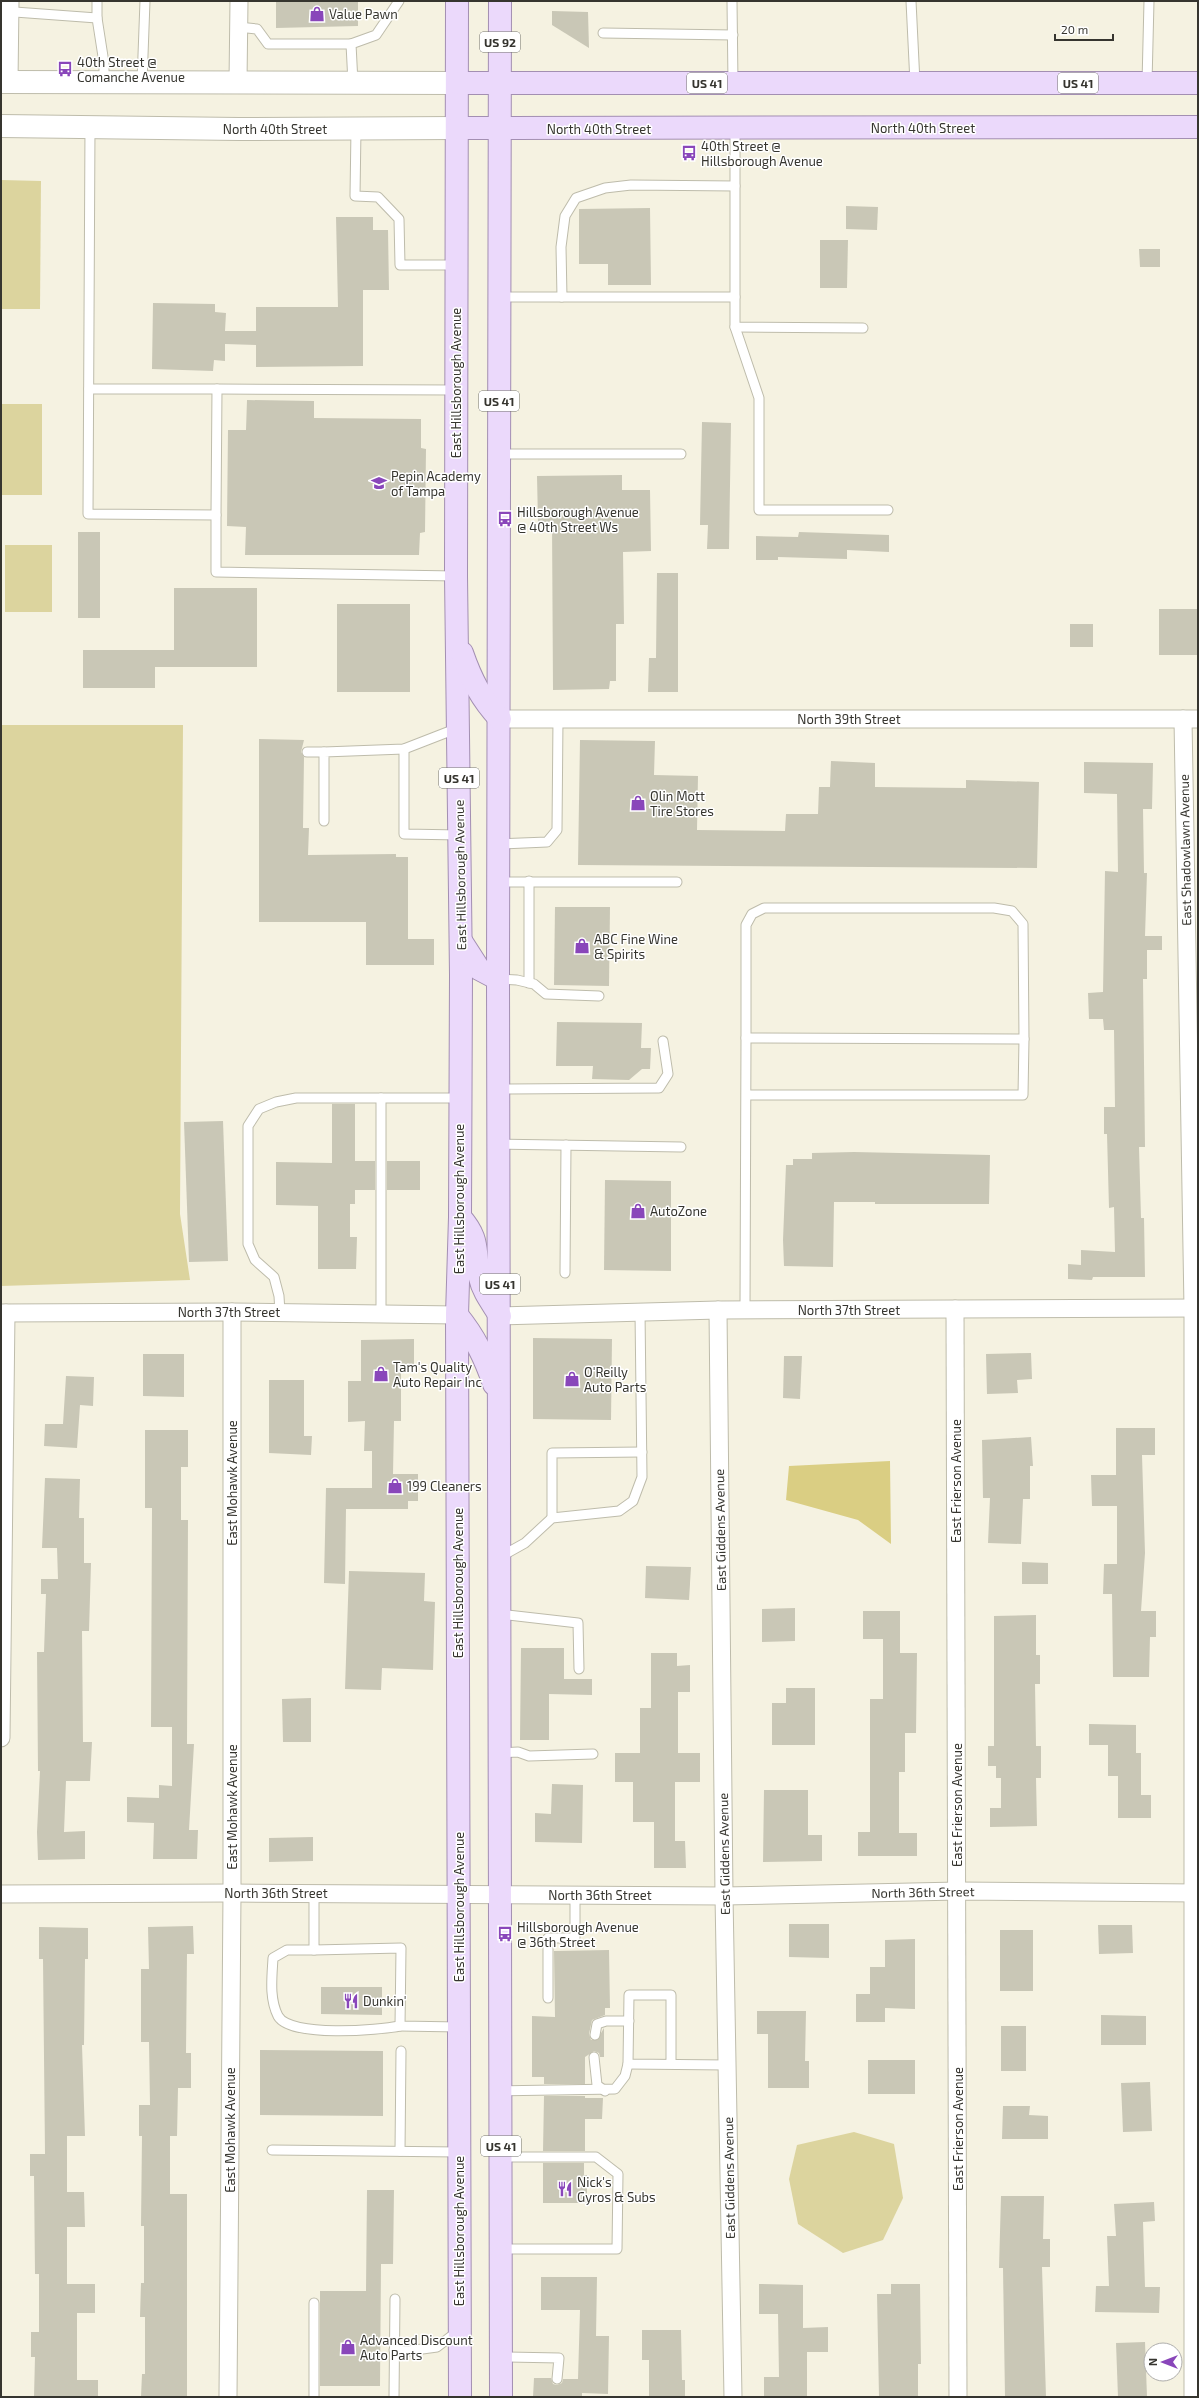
<svg xmlns="http://www.w3.org/2000/svg" width="1199" height="2398" font-family="'Exo 2',sans-serif">
  <rect width="100%" height="100%" fill="#f5f2e1"/>
  <g fill="#dcd49e">
    <path d="M1 180 41 181 40 309H1Z"/>
    <rect x="1" y="404" width="41" height="91"/>
    <rect x="5" y="545" width="47" height="67"/>
    <path d="M1 725H183L180 1214 190 1280 1 1286Z"/>
    <path d="M854 2132 894 2144 903 2198 883 2240 843 2253 798 2224 789 2179 797 2145Z"/>
  </g>
  <path fill="#dace83" d="M890 1461 891 1544 858 1520 786 1500 789 1466Z"/>
  <g fill="#c9c7b6">
    <path d="M276 1H358V26L276 28Z"/>
    <path d="M552 11 588 12 589 48 552 25Z"/>
    <path d="M846 206 878 207 877 230 846 229Z"/>
    <path d="M650 208 651 285H608V264H579V209Z"/>
    <path d="M336 217H373V230H388L389 290H363V366L256 367V345L225 344V361L214 360 213 371 152 369 153 303 215 304V312L226 313 225 331H256V307H338Z"/>
    <path d="M820 240H848L847 288H820Z"/>
    <path d="M1139 249H1160V267H1140Z"/>
    <path d="M247 400 314 401V418L421 419V448L426 449 425 532 420 533 419 555H245L246 527 227 526 228 430H246Z"/>
    <path d="M702 422 731 423 729 549H707L708 525H700Z"/>
    <path d="M622 475V490H650L651 551 623 552 624 624H616V681H610L609 689 553 690 552 522H538L537 476Z"/>
    <rect x="78" y="532" width="22" height="86"/>
    <path d="M799 532 889 535V552L847 550V559L778 557V560H756V536L798 537Z"/>
    <path d="M657 573H678V692H648L649 658H656Z"/>
    <path d="M174 588H257V667H155V688H83V650H174Z"/>
    <rect x="337" y="604" width="73" height="88"/>
    <rect x="1159" y="609" width="39" height="46"/>
    <rect x="1070" y="624" width="23" height="23"/>
    <path d="M259 739 304 740 301 752 304 757 303 828H309L308 855 396 854V857H408V939H434V965H366V922H259Z"/>
    <path d="M580 740 655 741 654 775 698 776 697 830 785 831 786 814H818L819 787H830L831 761 875 763V787L966 788V780L1039 782 1037 868 578 865Z"/>
    <path d="M1084 762 1153 763 1152 809H1143L1144 873H1147L1145 936H1162V950H1147V979H1143L1145 1147H1139L1141 1218H1144L1145 1277H1093L1092 1280 1068 1279V1264L1081 1265V1250L1115 1252 1114 1207 1109 1208 1107 1134H1104V1107H1115L1114 1030H1104L1103 1019H1089L1088 993 1103 992 1105 871 1118 872 1117 794 1084 793Z"/>
    <path d="M555 907H610L609 986 554 985Z"/>
    <path d="M557 1022 642 1023 641 1048H651L650 1069H642L629 1080 592 1079 593 1066H556Z"/>
    <path d="M332 1104H355V1161H375V1190H355V1204H350V1237H357L356 1269H318V1206L276 1205V1162L332 1163Z"/>
    <path d="M223 1121 228 1261 189 1262 184 1122Z"/>
    <path d="M854 1152 990 1155 989 1204H875V1202H834L833 1267 784 1266 783 1240 786 1165H793V1159H812V1153Z"/>
    <rect x="387" y="1161" width="33" height="29"/>
    <path d="M605 1180 671 1181V1271L604 1270Z"/>
    <path d="M533 1338 612 1339 611 1420 533 1419Z"/>
    <path d="M414 1339V1366L401 1367V1421H394L393 1474H418V1501H408V1509H346L345 1584 324 1583 326 1488H372V1451H364L365 1421 348 1422V1381H361V1340Z"/>
    <path d="M1031 1353 1032 1379 1017 1380 1018 1393 987 1394 986 1354Z"/>
    <path d="M143 1354H184V1397L143 1396Z"/>
    <path d="M784 1356H802L800 1399 783 1398Z"/>
    <path d="M66 1376 94 1377 93 1406 80 1405 77 1448 44 1446 45 1424H63Z"/>
    <path d="M269 1380H304V1436H312L311 1455 269 1453Z"/>
    <path d="M1116 1428H1155V1455H1142L1145 1553 1141 1611H1156V1637H1150L1149 1677H1113L1112 1594H1103L1104 1564H1117V1506H1092L1091 1475H1116Z"/>
    <path d="M145 1430H188V1467H181V1520H188L187 1744H194L189 1830H198L197 1859H153L154 1823 127 1822V1797L159 1798V1785L172 1786V1727H151L152 1508H145Z"/>
    <path d="M1031 1437 1033 1466H1030V1499H1023L1021 1544 988 1543 990 1498H983L982 1440Z"/>
    <path d="M45 1478 80 1479 79 1518H84V1563H91L89 1631H82L83 1742H92L90 1781H66L64 1832 85 1831V1859L38 1860 37 1832 40 1771H38L37 1652H44L46 1594H41V1579H58L57 1548H42Z"/>
    <path d="M1022 1562 1048 1563V1584H1022Z"/>
    <path d="M646 1566 691 1567 689 1600 645 1598Z"/>
    <path d="M349 1571 425 1573 424 1601 435 1602 433 1670 382 1668 381 1690 345 1689Z"/>
    <path d="M795 1608V1641L762 1642V1609Z"/>
    <path d="M863 1611H900V1653H917L916 1733H905V1772H899V1833H917V1856H858V1832H870V1699H883V1639H863Z"/>
    <path d="M1036 1615V1655H1040V1684H1035L1036 1746H1041V1778H1036L1037 1826 990 1827V1808H1001V1778H996V1766H988V1746H994V1616Z"/>
    <path d="M521 1648H564V1679H592V1695L549 1694V1740H520Z"/>
    <path d="M651 1653H677V1666L690 1665V1692H678V1753H700V1782H675V1841H685L686 1868H654V1822H633V1782H615V1753H640V1708H651Z"/>
    <path d="M786 1688H815V1745H772V1703H786Z"/>
    <path d="M311 1698V1742H283L282 1699Z"/>
    <path d="M1089 1724 1136 1725V1753H1141V1795H1151V1818H1118V1776H1108V1745H1089Z"/>
    <path d="M552 1784 583 1785 582 1843 535 1842V1813L551 1814Z"/>
    <path d="M764 1790H808V1835H822V1861L763 1862Z"/>
    <path d="M313 1837V1861L269 1862V1838Z"/>
    <path d="M789 1924H829V1958L789 1957Z"/>
    <path d="M1098 1925H1132L1133 1953 1099 1954Z"/>
    <path d="M193 1926 194 1954H187L186 2053H191V2088H178L177 2136H170V2194H187V2397H141L142 2374H145V2317H140L141 2283H144V2226H141L142 2136H139V2105H150L149 2042H141V1969H149L148 1927Z"/>
    <path d="M39 1927 88 1928V1959H85L84 2045H82L85 2136H67V2192H84L85 2227H67V2284H95V2313H77V2380H98V2397H34L35 2357H31V2332H39V2274H35L34 2176H30V2154H45L43 1959H39Z"/>
    <rect x="1000" y="1930" width="33" height="61"/>
    <path d="M915 1939V2009L885 2008V2022H856V1994H870V1967H885V1940Z"/>
    <path d="M609 1950 610 2008H605V2015L592 2020 589 2034 591 2040H597L604 2028V2057H600L599 2053 594 2051 585 2057V2084H544V2077H532V2016L555 2017 554 1951Z"/>
    <path d="M321 1987H382V2015L321 2014Z"/>
    <path d="M757 2011H806L805 2061H809V2088H768V2034H757Z"/>
    <path d="M1101 2015 1146 2016V2045H1101Z"/>
    <rect x="1001" y="2026" width="25" height="45"/>
    <path d="M260 2050 383 2051V2116L260 2115Z"/>
    <rect x="868" y="2060" width="47" height="34"/>
    <path d="M1150 2082 1152 2131 1123 2132 1121 2083Z"/>
    <path d="M544 2096H585V2098H603L602 2119H585V2151H543Z"/>
    <path d="M1003 2106H1030L1029 2115 1048 2116V2139H1002Z"/>
    <path d="M543 2163H584V2175H587V2203H543Z"/>
    <path d="M367 2190H394L393 2264H381L380 2386H320V2291H366Z"/>
    <path d="M1001 2196H1044L1043 2239H1050V2267H1042L1046 2397H1005L1003 2268H999Z"/>
    <path d="M1154 2202 1155 2221 1143 2222 1145 2287H1160L1159 2313 1095 2312 1096 2286H1109L1107 2236H1116L1114 2204Z"/>
    <path d="M541 2277H597L596 2336H609L608 2394 582 2393V2397H533L534 2378H551L553 2384 557 2385 562 2383 563 2379H578L580 2310H541Z"/>
    <path d="M759 2284 803 2285V2328L828 2327V2352H807V2397H764V2377H779L778 2314H759Z"/>
    <path d="M891 2284H920L921 2364H918V2397H879L877 2294H891Z"/>
    <path d="M642 2330H681L682 2380H685V2397H649V2360H642Z"/>
    <path d="M1145 2342 1147 2397H1118L1116 2343Z"/>
  </g>
  <g fill="none" stroke-linecap="round" stroke-linejoin="round">
    <defs>
      <g id="service">
        <path d="M732 1 733 83"/>
        <path d="M911 1 915 83"/>
        <path d="M1 11 97 18 104 63V82"/>
        <path d="M97 18V1"/>
        <path d="M238 27 257 29 268 44H351"/>
        <path d="M603 33 733 35"/>
        <path d="M142 82 145 1"/>
        <path d="M353 83 351 44 376 35 399 1"/>
        <path d="M1147 83 1149 1"/>
        <path d="M90 127 88 514 216 515V572L456 576"/>
        <path d="M356 129 355 196 378 197 399 219 400 265H456"/>
        <path d="M499 297H735V128"/>
        <path d="M562 297 561 247 565 216 576 198 605 188 631 185 735 186"/>
        <path d="M735 297V327L863 328"/>
        <path d="M735 327 759 398V510H888"/>
        <path d="M89 389H217L216 515"/>
        <path d="M217 389 456 390"/>
        <path d="M499 454H681"/>
        <path d="M404 749V834L460 835"/>
        <path d="M307 752H324"/>
        <path d="M324 821V752L404 749 458 728"/>
        <path d="M499 844 547 842 557 830 558 719"/>
        <path d="M499 882H677"/>
        <path d="M498 979 517 980 534 984 546 994 599 996"/>
        <path d="M529 983V881"/>
        <path d="M746 1038V925L752 914 764 908H994L1012 911 1023 924 1024 1039"/>
        <path d="M500 1089 659 1088 668 1074 663 1041"/>
        <path d="M381 1098V1314"/>
        <path d="M500 1144 681 1147"/>
        <path d="M565 1273 566 1145"/>
        <path d="M745 1310 746 1038 1024 1039 1023 1095H746"/>
        <path d="M280 1313 279 1296 274 1277 255 1260 248 1244V1126L259 1109 276 1102 296 1098H460"/>
        <path d="M552 1518V1453L642 1452"/>
        <path d="M500 1557 525 1543 552 1518 619 1511 633 1501 642 1477 640 1312"/>
        <path d="M500 1614 578 1623 579 1669"/>
        <path d="M500 1753 518 1752 529 1756 593 1754"/>
        <path d="M314 1893V1950L401 1948 400 2026 459 2027"/>
        <path d="M314 1950H287L273 1958C272 1977 269 1998 278 2016 290 2038 379 2030 400 2026"/>
        <path d="M548 1998V1938H575V1895"/>
        <path d="M595 2035 597 2024 606 2021H629"/>
        <path d="M594 2057 597 2085 605 2091"/>
        <path d="M671 2064V1995H629L628 2064 727 2065"/>
        <path d="M500 2091 615 2089 625 2076 628 2064"/>
        <path d="M272 2150 459 2152"/>
        <path d="M400 2151 401 2051"/>
        <path d="M501 2157H596L618 2174 617 2249H501"/>
        <path d="M394 2350 408 2351 437 2347 458 2331"/>
        <path d="M501 2357 559 2358 557 2379"/>
        <path d="M314 2397V2303"/>
        <path d="M394 2397 395 2299"/>
      </g>
      <g id="minor">
        <path d="M9 82 10 1"/>
        <path d="M238 82 239 1"/>
        <path d="M500 719H1198"/>
        <path d="M1183 719 1193 1308V2397"/>
        <path d="M955 1309 958 2397"/>
        <path d="M718 1310 724 1896 733 2397"/>
        <path d="M1 1313 232 1312 457 1315"/>
        <path d="M500 1316 718 1310 1198 1308"/>
        <path d="M1 1738 6 1313"/>
        <path d="M1 1894 232 1893 724 1896 958 1891 1198 1893"/>
        <path d="M228 2397 232 1893V1312"/>
      </g>
      <g id="secondary">
        <path d="M1 82 458 83"/>
        <path d="M1 126 239 129 457 128"/>
      </g>
      <g id="primary">
        <path d="M457 1 456 576 461 975 460 1217 457 1315 460 2397"/>
        <path d="M500 1 498 979 501 2397"/>
        <path d="M458 83H1198"/>
        <path d="M457 128 1198 127"/>
        <path d="M462 653C471 679 481 699 500 719"/>
        <path d="M461 941 479 969 498 979"/>
        <path d="M460 1217C481 1241 473 1250 480 1278 483 1292 493 1304 500 1316"/>
        <path d="M457 1315C475 1337 485 1358 494 1384"/>
      </g>
    </defs>
    <use href="#service" stroke="#bebcab" stroke-width="11"/>
    <use href="#minor" stroke="#bebcab" stroke-width="19"/>
    <use href="#secondary" stroke="#bebcab" stroke-width="24"/>
    <use href="#primary" stroke="#a38fb2" stroke-width="24"/>
    <use href="#service" stroke="#fff" stroke-width="9"/>
    <use href="#minor" stroke="#fff" stroke-width="17"/>
    <use href="#secondary" stroke="#fff" stroke-width="22"/>
    <use href="#primary" stroke="#ebd9fb" stroke-width="22"/>
  </g>
  <defs>
    <symbol id="shop-bare" viewBox="-9 -9 18 18"><path d="M-5-2.5h2.3a2.7 3.5 0 0 1 5.4 0H5L5.5 6h-11ZM-1.5-2.5h3a1.5 2.3 0 0 0-3 0Z" fill="#8946ba" stroke="#fff" stroke-width="2.5" paint-order="stroke"/></symbol>
    <symbol id="bus-bare" viewBox="-9 -9 18 18"><path d="M-5-6H5V4H4V6H2V4H-2V6H-4V4H-5ZM-3.5-4V0h7V-4ZM-3.5 1.2v1.5H-2V1.2ZM2 1.2v1.5H3.5V1.2Z" fill="#8946ba" stroke="#fff" stroke-width="2.5" paint-order="stroke"/></symbol>
    <symbol id="school-bare" viewBox="-9 -9 18 18"><path d="M0-5L7-2L0 1L-7-2ZM-4 1L0 2.5L4 1V4Q0 6-4 4Z" fill="#8946ba" stroke="#fff" stroke-width="2.5" paint-order="stroke"/></symbol>
    <symbol id="restaurant-bare" viewBox="-9 -9 18 18"><path d="M-5-6h1v4h1v-4h1v4h1v-4h1v5L-1.5 .5V6h-2V.5L-5-1ZM5-6V6H3V1.5H1.5Q1.5-4 5-6Z" fill="#8946ba" stroke="#fff" stroke-width="2.5" paint-order="stroke"/></symbol>
  </defs>
  <g fill-rule="evenodd">
    <use href="#shop-bare" x="306" y="3" width="22" height="22"/>
    <use href="#bus-bare" x="54" y="58" width="22" height="22"/>
    <use href="#bus-bare" x="678" y="142" width="22" height="22"/>
    <use href="#school-bare" x="368" y="472" width="22" height="22"/>
    <use href="#bus-bare" x="494" y="508" width="22" height="22"/>
    <use href="#shop-bare" x="627" y="792" width="22" height="22"/>
    <use href="#shop-bare" x="571" y="935" width="22" height="22"/>
    <use href="#shop-bare" x="627" y="1200" width="22" height="22"/>
    <use href="#shop-bare" x="370" y="1363" width="22" height="22"/>
    <use href="#shop-bare" x="561" y="1368" width="22" height="22"/>
    <use href="#shop-bare" x="384" y="1475" width="22" height="22"/>
    <use href="#bus-bare" x="494" y="1923" width="22" height="22"/>
    <use href="#restaurant-bare" x="340" y="1990" width="22" height="22"/>
    <use href="#restaurant-bare" x="554" y="2178" width="22" height="22"/>
    <use href="#shop-bare" x="337" y="2336" width="22" height="22"/>
  </g>
  <g text-anchor="middle" dominant-baseline="central" stroke-width="3" stroke-linejoin="round" paint-order="stroke">
    <g fill="#fff" stroke="#72726d" stroke-width="1">
      <rect x="480" y="32" width="40" height="20" rx="3"/>
      <rect x="687" y="73" width="40" height="20" rx="3"/>
      <rect x="1058" y="73" width="40" height="20" rx="3"/>
      <rect x="479" y="391" width="40" height="20" rx="3"/>
      <rect x="439" y="768" width="40" height="20" rx="3"/>
      <rect x="480" y="1274" width="40" height="20" rx="3"/>
      <rect x="481" y="2136" width="40" height="20" rx="3"/>
    </g>
    <g font-size="12" font-weight="bold" fill="#36352f">
      <text x="500" y="42">US 92</text>
      <text x="707" y="83">US 41</text>
      <text x="1078" y="83">US 41</text>
      <text x="499" y="401">US 41</text>
      <text x="459" y="778">US 41</text>
      <text x="500" y="1284">US 41</text>
      <text x="501" y="2146">US 41</text>
    </g>
    <g font-size="13" fill="#36352f" stroke="#fff" text-anchor="start">
      <text x="329" y="14">Value Pawn</text>
      <text x="77" y="62">40th Street @<tspan x="77" dy="15">Comanche Avenue</tspan></text>
      <text x="701" y="146">40th Street @<tspan x="701" dy="15">Hillsborough Avenue</tspan></text>
      <text x="391" y="476">Pepin Academy<tspan x="391" dy="15">of Tampa</tspan></text>
      <text x="517" y="512">Hillsborough Avenue<tspan x="517" dy="15">@ 40th Street Ws</tspan></text>
      <text x="650" y="796">Olin Mott<tspan x="650" dy="15">Tire Stores</tspan></text>
      <text x="594" y="939">ABC Fine Wine<tspan x="594" dy="15">&amp; Spirits</tspan></text>
      <text x="650" y="1211">AutoZone</text>
      <text x="393" y="1367">Tam's Quality<tspan x="393" dy="15">Auto Repair Inc</tspan></text>
      <text x="584" y="1372">O'Reilly<tspan x="584" dy="15">Auto Parts</tspan></text>
      <text x="407" y="1486">199 Cleaners</text>
      <text x="517" y="1927">Hillsborough Avenue<tspan x="517" dy="15">@ 36th Street</tspan></text>
      <text x="363" y="2001">Dunkin'</text>
      <text x="577" y="2182">Nick's<tspan x="577" dy="15">Gyros &amp; Subs</tspan></text>
      <text x="360" y="2340">Advanced Discount<tspan x="360" dy="15">Auto Parts</tspan></text>
    </g>
    <g font-size="13" fill="#36352f" stroke="#fff">
      <text x="923" y="128">North 40th Street</text>
      <text x="275" y="129">North 40th Street</text>
      <text x="599" y="129">North 40th Street</text>
      <text transform="translate(456 383) rotate(-90)">East Hillsborough Avenue</text>
      <text x="849" y="719">North 39th Street</text>
      <text transform="translate(1185 850) rotate(-91)">East Shadowlawn Avenue</text>
      <text transform="translate(460 875) rotate(-91)">East Hillsborough Avenue</text>
      <text transform="translate(459 1199) rotate(-90)">East Hillsborough Avenue</text>
      <text x="849" y="1310">North 37th Street</text>
      <text x="229" y="1312">North 37th Street</text>
      <text transform="translate(956 1481) rotate(-90)">East Frierson Avenue</text>
      <text transform="translate(232 1483) rotate(-90)">East Mohawk Avenue</text>
      <text transform="translate(720 1530) rotate(-91)">East Giddens Avenue</text>
      <text transform="translate(458 1583) rotate(-90)">East Hillsborough Avenue</text>
      <text transform="translate(957 1805) rotate(-90)">East Frierson Avenue</text>
      <text transform="translate(232 1807) rotate(-90)">East Mohawk Avenue</text>
      <text transform="translate(724 1854) rotate(-91)">East Giddens Avenue</text>
      <text transform="translate(923 1892) rotate(-1)">North 36th Street</text>
      <text x="276" y="1893">North 36th Street</text>
      <text x="600" y="1895">North 36th Street</text>
      <text transform="translate(459 1907) rotate(-90)">East Hillsborough Avenue</text>
      <text transform="translate(958 2129) rotate(-90)">East Frierson Avenue</text>
      <text transform="translate(230 2130) rotate(-90)">East Mohawk Avenue</text>
      <text transform="translate(729 2178) rotate(-91)">East Giddens Avenue</text>
      <text transform="translate(459 2231) rotate(-90)">East Hillsborough Avenue</text>
    </g>
  </g>
  <rect width="1199" height="2398" fill="none" stroke="#36352f" stroke-width="4"/>
  <g transform="translate(1163 2362) rotate(270)"><circle r="19" fill="#ffffff" stroke="#afaeac"/>
  <path d="M0-3L7 15L0 10L-7 15Z" fill="#8946ba"/>
  <text y="-6" font-size="11" font-weight="bold" text-anchor="middle" fill="#36352f">N</text>
  </g>
  <path d="M1055 34v6h58v-6" fill="none" stroke="#36352f" stroke-width="2"/>
  <text x="1061" y="34" font-size="12" fill="#36352f" stroke="#ffffff" stroke-width="3" paint-order="stroke">20 m</text>
</svg>
